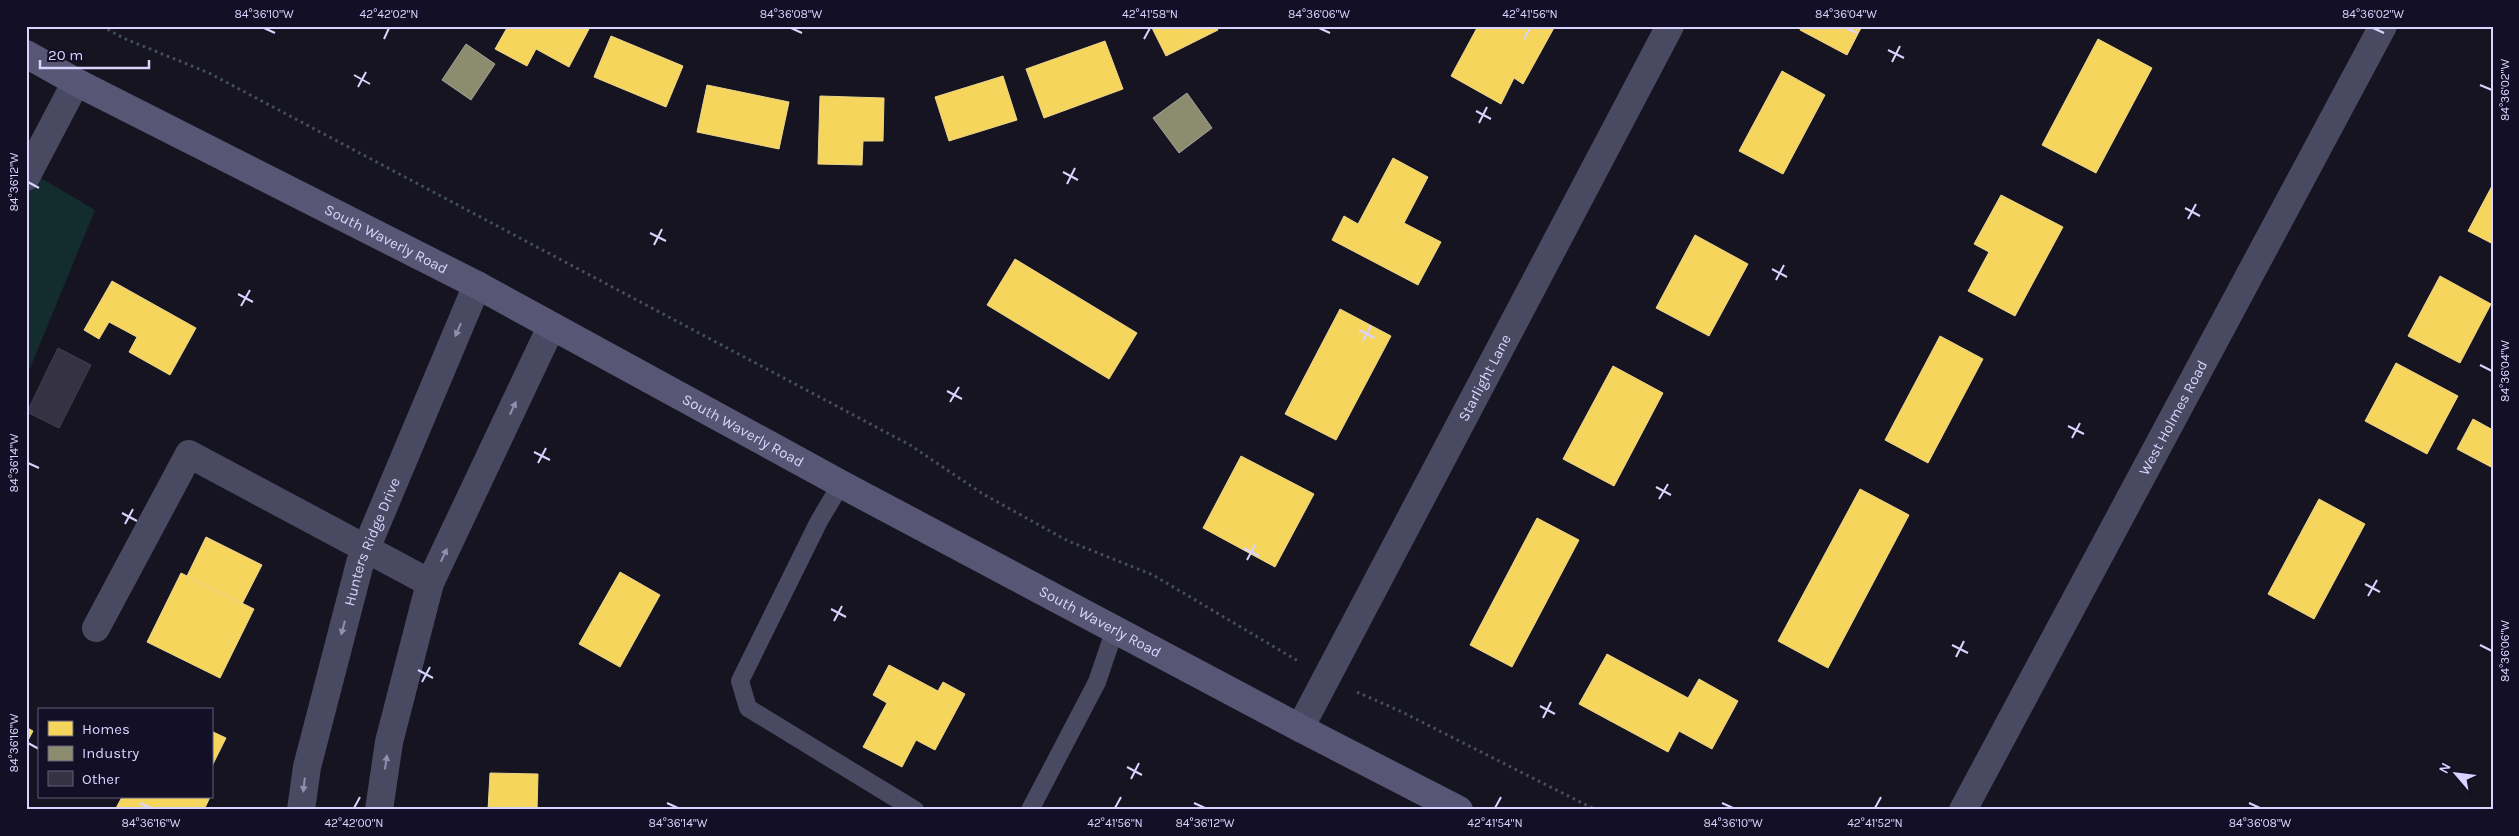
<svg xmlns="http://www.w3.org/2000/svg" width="2519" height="836" font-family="Karla,sans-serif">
  <rect width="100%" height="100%" fill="#161421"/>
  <path fill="#132c2d" d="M26 169 95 210 26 378Z"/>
  <g fill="#f6d55c" stroke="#edd58d">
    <path d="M508 26H584L589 29 569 67 536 49 527 66 495 49Z"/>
    <path d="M1151 26H1216L1218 30 1166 56Z"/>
    <path d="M1478 26H1555L1523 84 1514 78 1501 104 1451 76Z"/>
    <path d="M1801 26H1862L1847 55 1800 30Z"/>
    <path d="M611 36 683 66 666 107 594 77Z"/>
    <path d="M2098 39 2152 68 2096 173 2042 145Z"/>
    <path d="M1105 41 1123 89 1044 118 1026 69Z"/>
    <path d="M1782 71 1825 95 1783 174 1739 151Z"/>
    <path d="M1003 76 1017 120 949 141 935 97Z"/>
    <path d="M707 85 789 102 779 149 697 132Z"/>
    <path d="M820 96 884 98 883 141H863L862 165 818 164Z"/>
    <path d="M1393 158 1428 177 1404 223 1441 242 1418 285 1332 240 1344 216 1358 224Z"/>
    <path d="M2493 184V244L2468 231Z"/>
    <path d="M2001 195 2063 227 2015 316 1968 291 1989 252 1974 244Z"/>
    <path d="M1695 235 1748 264 1709 336 1656 308Z"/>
    <path d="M1015 259 1137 333 1109 379 987 305Z"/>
    <path d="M2440 276 2491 304 2460 363 2408 336Z"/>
    <path d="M112 281 196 328 170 375 129 352 137 337 109 322 99 339 84 330Z"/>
    <path d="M1340 309 1391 336 1336 440 1285 414Z"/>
    <path d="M1940 336 1983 359 1928 463 1885 440Z"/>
    <path d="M2396 363 2458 396 2427 454 2365 421Z"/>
    <path d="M1613 366 1663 393 1614 486 1563 459Z"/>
    <path d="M2473 419 2493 430V468L2457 449Z"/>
    <path d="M1241 456 1314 494 1275 567 1203 528Z"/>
    <path d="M1860 489 1909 515 1828 668 1778 641Z"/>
    <path d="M2319 499 2365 524 2314 619 2268 594Z"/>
    <path d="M1537 518 1579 540 1512 667 1470 645Z"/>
    <path d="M206 537 262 565 242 604 187 576Z"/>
    <path d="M620 572 660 595 620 667 579 644Z"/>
    <path d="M181 573 254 609 220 678 147 642Z"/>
    <path d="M1607 654 1688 698 1699 679 1738 701 1712 749 1679 731 1668 752 1579 704Z"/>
    <path d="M889 665 938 691 943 682 965 694 935 750 916 740 902 767 863 747 887 703 873 695Z"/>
    <path d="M26 727 33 731 26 744Z"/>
    <path d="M211 731 226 738 211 768Z"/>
    <path d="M490 773 538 774 537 810H488Z"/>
    <path d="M122 797H210L204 810H115Z"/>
  </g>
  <g fill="#8c8c6e" stroke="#a3a29a">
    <path d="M466 44 495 64 471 100 442 80Z"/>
    <path d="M1187 93 1212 128 1179 153 1153 118Z"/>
  </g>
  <path fill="#343243" stroke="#433f54" d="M58 348 91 365 59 428 27 412Z"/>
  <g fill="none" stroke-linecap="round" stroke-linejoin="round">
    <g stroke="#44505f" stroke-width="3" stroke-dasharray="2.5 4" stroke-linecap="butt">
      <path d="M102 26 123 38 209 73 910 445 983 494 1068 541 1153 575 1298 661"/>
      <path d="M1357 692 1402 712 1596 810"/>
    </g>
    <g stroke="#4a4962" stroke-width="18">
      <path d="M841 484 819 521 740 681 748 708 915 810"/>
      <path d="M1030 810 1097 682 1115 629"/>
    </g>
    <g stroke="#4a4962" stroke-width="28">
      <path d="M26 177 76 82"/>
      <path d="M96 628 189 454 430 583"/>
      <path id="s1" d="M1300 728 1670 26"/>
      <path id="s2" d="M301 810 307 767 360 563 477 285"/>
      <path d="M379 810 389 742 430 583 551 327"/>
    </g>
    <path stroke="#4a4962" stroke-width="28" id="s3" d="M1963 810 2383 26"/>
    <path stroke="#575674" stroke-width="28" id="s4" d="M26 54 76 82 477 285 841 484 1300 728 1459 810"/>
  </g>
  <defs><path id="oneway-solid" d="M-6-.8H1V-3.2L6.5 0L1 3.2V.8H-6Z" transform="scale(1.25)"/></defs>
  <g fill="#928eb0">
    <use href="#oneway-solid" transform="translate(458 330) rotate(113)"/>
    <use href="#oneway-solid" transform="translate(513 408) rotate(-65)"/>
    <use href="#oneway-solid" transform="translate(444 555) rotate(-65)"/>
    <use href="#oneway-solid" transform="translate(343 628) rotate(105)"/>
    <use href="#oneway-solid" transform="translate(386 762) rotate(-82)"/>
    <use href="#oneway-solid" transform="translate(304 785) rotate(97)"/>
  </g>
  <path fill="none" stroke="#d9d4ff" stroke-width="2" d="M264 28 275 33M791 28 802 33M1319 28 1330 33M1846 28 1857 33M2373 28 2384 33M384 39 389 28M1144 39 1150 28M1524 39 1530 28M1888 50 1904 58M1892 62 1900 46M354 75 370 84M2480 85 2492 90M358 87 366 72M1476 111 1491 119M1479 123 1487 107M1063 172 1078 180M28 182 39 188M1067 184 1075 168M2185 208 2200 216M2188 219 2196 204M650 233 666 241M654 245 662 229M1772 269 1787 277M1776 280 1784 265M238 294 253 302M241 306 250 290M1359 330 1375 338M1363 341 1371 326M2480 365 2492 371M947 391 962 399M950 402 959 387M2068 426 2084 434M2072 438 2080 423M534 452 550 460M28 463 39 468M538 463 546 448M1656 487 1671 495M1659 499 1668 484M122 513 137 521M125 524 133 509M1243 548 1259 556M1247 560 1255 545M2365 584 2380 592M2368 596 2377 580M831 609 846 617M834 621 842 606M1952 645 1968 653M2480 645 2492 651M1956 657 1964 641M418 670 433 678M422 682 430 667M1540 706 1555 714M1543 718 1551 702M28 743 39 749M1127 767 1142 775M1131 779 1139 763M140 803 151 808M667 803 678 808M1194 803 1205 808M1722 803 1733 808M2249 803 2260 808M354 808 360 797M1115 808 1121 797M1495 808 1501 797M1875 808 1881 797"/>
  <g text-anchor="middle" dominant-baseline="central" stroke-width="5" stroke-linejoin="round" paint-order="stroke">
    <g font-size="15" fill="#d9d4ff" stroke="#130f26">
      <text stroke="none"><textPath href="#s4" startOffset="405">South Waverly Road</textPath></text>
      <text stroke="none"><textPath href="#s1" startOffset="396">Starlight Lane</textPath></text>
      <text stroke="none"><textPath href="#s3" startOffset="445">West Holmes Road</textPath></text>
      <text stroke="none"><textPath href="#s4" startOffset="810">South Waverly Road</textPath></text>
      <text stroke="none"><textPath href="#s2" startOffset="278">Hunters Ridge Drive</textPath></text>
      <text stroke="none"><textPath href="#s4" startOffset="1215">South Waverly Road</textPath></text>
    </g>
  </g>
  <rect width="2519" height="836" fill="none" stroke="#130f26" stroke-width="55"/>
  <rect x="38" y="708" width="175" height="90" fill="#130f26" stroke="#625e7d"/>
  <rect x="48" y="721" width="25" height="15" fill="#f6d55c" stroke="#625e7d"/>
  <text x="82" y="734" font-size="15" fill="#d9d4ff">Homes</text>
  <rect x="48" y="746" width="25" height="15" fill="#8c8c6e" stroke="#625e7d"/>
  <text x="82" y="758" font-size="15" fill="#d9d4ff">Industry</text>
  <rect x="48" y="771" width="25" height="15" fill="#343243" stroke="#625e7d"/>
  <text x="82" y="784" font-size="15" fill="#d9d4ff">Other</text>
  <g transform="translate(2456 774) rotate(298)" stroke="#130f26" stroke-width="4" paint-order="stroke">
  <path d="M0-4L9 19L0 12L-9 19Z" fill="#d9d4ff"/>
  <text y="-8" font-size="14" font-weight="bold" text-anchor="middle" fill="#d9d4ff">N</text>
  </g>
  <path d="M40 60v8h109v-8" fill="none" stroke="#d9d4ff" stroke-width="2.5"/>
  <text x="48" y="60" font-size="15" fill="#d9d4ff" stroke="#130f26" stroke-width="4" paint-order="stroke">20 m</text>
  <rect x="28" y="28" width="2464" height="780" fill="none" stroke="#d9d4ff" stroke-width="2"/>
  <g font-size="12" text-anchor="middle" fill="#d9d4ff">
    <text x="264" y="18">84°36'10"W</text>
    <text x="389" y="18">42°42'02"N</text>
    <text x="791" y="18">84°36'08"W</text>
    <text x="1150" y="18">42°41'58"N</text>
    <text x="1319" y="18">84°36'06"W</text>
    <text x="1530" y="18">42°41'56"N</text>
    <text x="1846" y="18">84°36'04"W</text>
    <text x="2373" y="18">84°36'02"W</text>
    <text transform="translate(2505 90) rotate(-90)" y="4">84°36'02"W</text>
    <text transform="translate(14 182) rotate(-90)" y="4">84°36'12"W</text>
    <text transform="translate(2505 371) rotate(-90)" y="4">84°36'04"W</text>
    <text transform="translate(14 463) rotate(-90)" y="4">84°36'14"W</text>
    <text transform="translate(2505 651) rotate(-90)" y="4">84°36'06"W</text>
    <text transform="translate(14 743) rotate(-90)" y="4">84°36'16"W</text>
    <text x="151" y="827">84°36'16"W</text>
    <text x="354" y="827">42°42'00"N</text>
    <text x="678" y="827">84°36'14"W</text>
    <text x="1115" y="827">42°41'56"N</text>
    <text x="1205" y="827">84°36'12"W</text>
    <text x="1495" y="827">42°41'54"N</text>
    <text x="1733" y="827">84°36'10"W</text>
    <text x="1875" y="827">42°41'52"N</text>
    <text x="2260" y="827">84°36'08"W</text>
  </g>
</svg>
